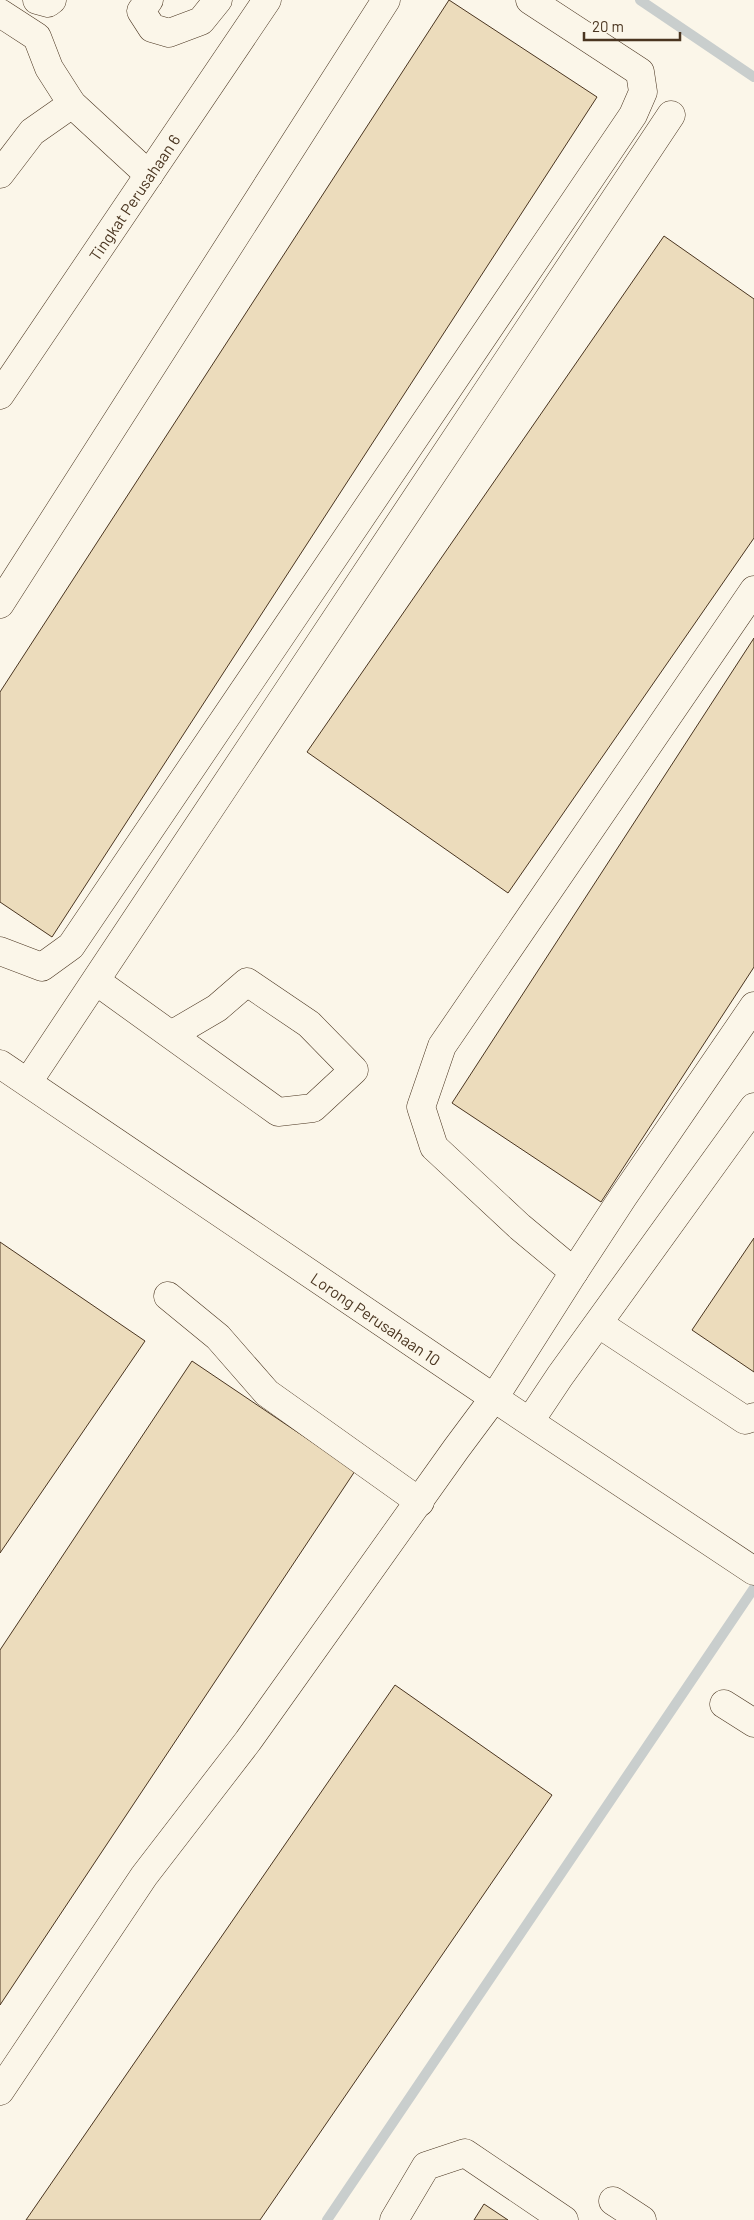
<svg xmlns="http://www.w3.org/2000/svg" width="754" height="2220" font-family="Barlow,sans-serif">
  <rect width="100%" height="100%" fill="#fbf6e9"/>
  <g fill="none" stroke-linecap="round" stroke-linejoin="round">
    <g stroke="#c9cecd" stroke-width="10">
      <path d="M640 0 754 77"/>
      <path d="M327 2220 754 1588"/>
    </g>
  </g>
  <g fill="#ecdcbc" stroke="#4a3520">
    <path d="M449 0 597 97 52 937 0 902V692Z"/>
    <path d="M664 236 754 299V538L508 893 307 752Z"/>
    <path d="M754 638V967L601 1202 452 1103Z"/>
    <path d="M754 1238V1372L692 1330Z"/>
    <path d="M0 1242 145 1341 0 1553Z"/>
    <path d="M192 1361 355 1471 0 2005V1650Z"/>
    <path d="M395 1685 552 1795 260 2220H26Z"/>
    <path d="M484 2204 508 2220H474Z"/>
  </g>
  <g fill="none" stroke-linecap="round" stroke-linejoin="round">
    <defs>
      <g id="minor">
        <path d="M37 0 48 3 52 0"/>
        <path d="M149 0 141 11 152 28 169 33 201 21 218 0"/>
        <path d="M0 13 37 37 49 68 72 104 149 175"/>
        <path d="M0 174 32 132 72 104"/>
        <path id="s1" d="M0 395 267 0"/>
        <path d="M0 604 386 0"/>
        <path d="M0 951 42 967 71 946 633 115 643 92 640 72 530 0"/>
        <path d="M96 981 278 1112 313 1108 354 1070 309 1024 247 982 217 1008 171 1035"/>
        <path id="s2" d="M0 1064 494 1398 754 1571"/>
        <path d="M28 1082 671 115"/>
        <path d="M574 1272 623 1197 754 1006"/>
        <path d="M168 1296 218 1337 267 1393 420 1502"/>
        <path d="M599 1324 745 1420 754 1417"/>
        <path d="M530 1421 560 1376 754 1107"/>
        <path d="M724 1704 754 1723"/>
        <path d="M0 2091 144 1876 248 1741 456 1449 494 1398 574 1272 520 1227 434 1147 421 1107 442 1046 754 590"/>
        <path d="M613 2201 642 2220"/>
        <path d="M394 2220 426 2166 465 2153 564 2220"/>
      </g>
    </defs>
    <use href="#minor" stroke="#4a3520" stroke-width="29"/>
    <use href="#minor" stroke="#fbf6e9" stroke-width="28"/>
  </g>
  <g text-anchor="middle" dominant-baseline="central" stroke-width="4" stroke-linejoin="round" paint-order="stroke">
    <g font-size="16" fill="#4a3520" stroke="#fbf6e9">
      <text stroke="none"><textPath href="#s1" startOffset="239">Tingkat Perusahaan 6</textPath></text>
      <text stroke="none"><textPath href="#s2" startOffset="454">Lorong Perusahaan 10</textPath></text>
    </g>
  </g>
  <path d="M584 32v8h96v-8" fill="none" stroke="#4a3520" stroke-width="2.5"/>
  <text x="592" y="32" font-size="15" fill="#4a3520" stroke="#fbf6e9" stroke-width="4" paint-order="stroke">20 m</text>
</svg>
